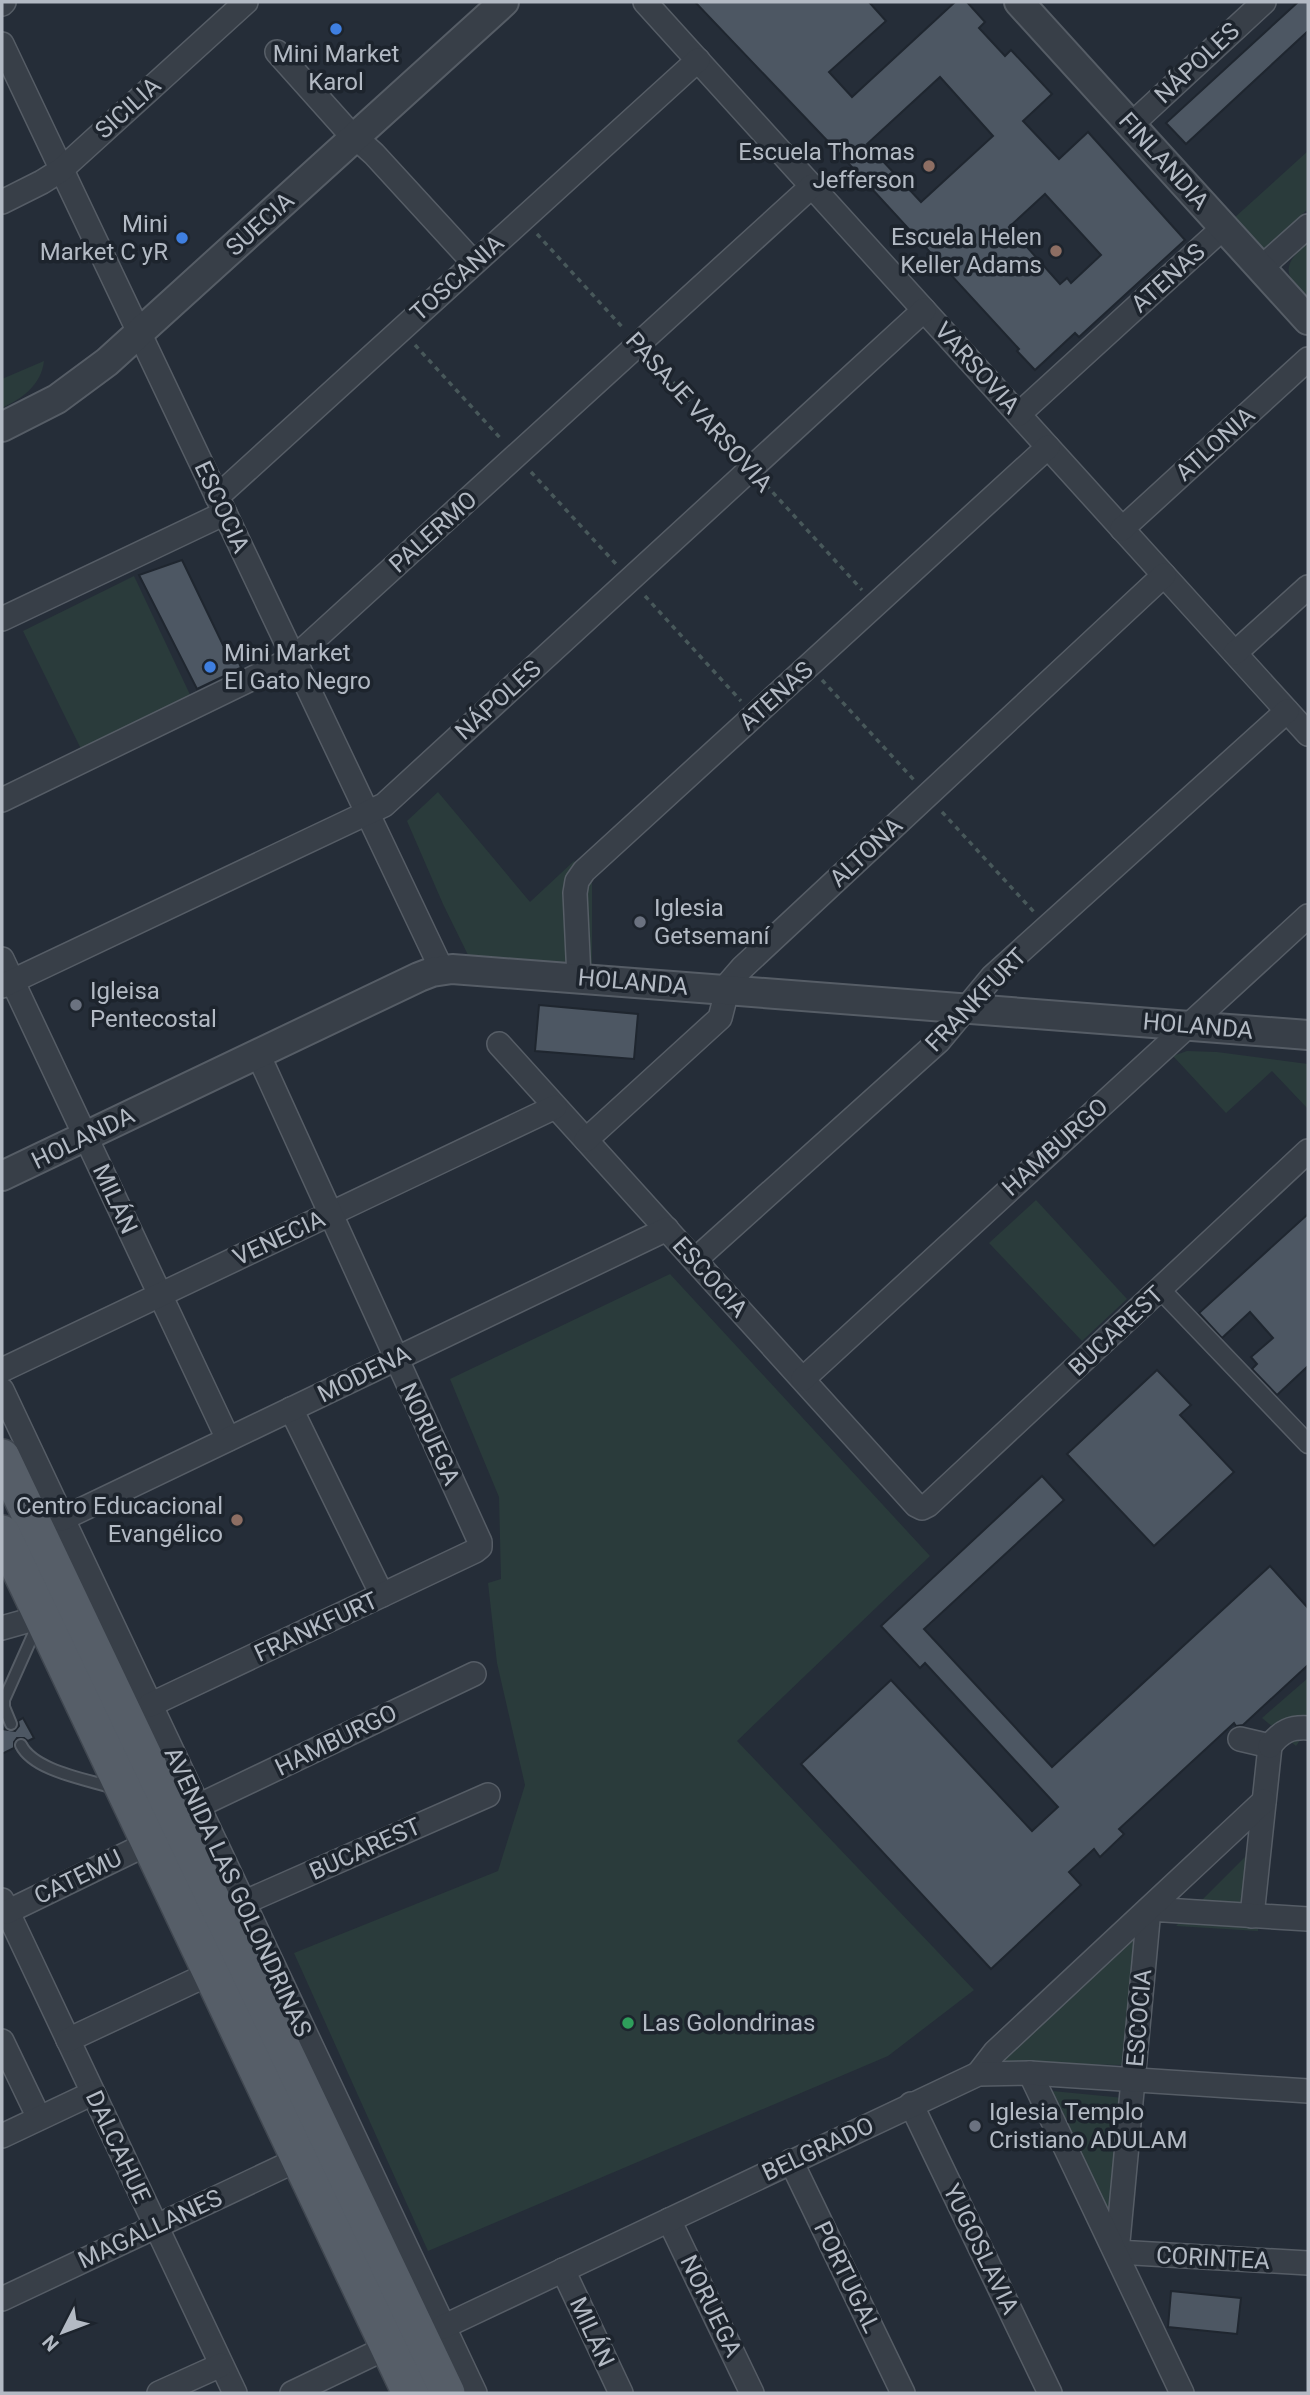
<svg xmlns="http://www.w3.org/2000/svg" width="1310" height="2395" font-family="Roboto,sans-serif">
  <rect width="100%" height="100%" fill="#252d38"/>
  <g fill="#2a3b3b">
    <path d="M1308 151V209L1261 253 1233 219Z"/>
    <path d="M1308 242V297L1306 300C1284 272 1281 267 1308 242Z"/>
    <path d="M44 361C41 385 23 398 2 408V379Z"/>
    <path d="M134 576 193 701 83 753 23 631Z"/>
    <path d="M438 792 530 902 574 861 592 879V968L468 955 443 904 407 821Z"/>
    <path d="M1187 1051 1217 1052 1308 1064V1109L1272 1071 1226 1113 1173 1056Z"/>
    <path d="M1036 1200 1127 1299 1082 1341 989 1243Z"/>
    <path d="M670 1274 930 1556 737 1741 974 1990 888 2056 428 2251 294 1953 498 1871 525 1785 497 1663 488 1583 501 1579 499 1497 450 1379Z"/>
    <path d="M1308 1678V1729L1296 1746 1262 1718Z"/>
    <path d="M1262 1840 1258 1931 1176 1926Z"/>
    <path d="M1135 1936 1124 2065 997 2063Z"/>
    <path d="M1042 2090 1124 2098 1111 2228Z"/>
  </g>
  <g fill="#4d5763" stroke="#1f262f" stroke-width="2" fill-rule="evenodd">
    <path d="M695 2H869L886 21 829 72 852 97 955 2H967L985 22 979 28 1005 56 1011 50 1052 94 1023 121 1059 159 1088 132 1185 240 1079 337 1075 333 1035 370 1017 351 1019 349 839 153ZM940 77 993 136 921 202 867 144ZM1045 194 1101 255 1071 283 1067 278 1060 284 1009 227Z"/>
    <path d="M1298 2H1308V31L1186 144 1166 123Z"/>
    <path d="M182 560 223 645 233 646 241 668 197 689 139 575Z"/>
    <path d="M539 1005 638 1014 634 1059 535 1051Z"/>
    <path d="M1308 1214V1366L1277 1395 1252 1369 1257 1364 1251 1357 1273 1338 1250 1312 1222 1338 1199 1313Z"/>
    <path d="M1157 1370 1191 1405 1180 1415 1234 1472 1154 1546 1067 1454Z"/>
    <path d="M1042 1476 1064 1500 924 1629 1052 1767 1270 1566 1308 1608V1665L1243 1725 1236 1726 1234 1723 1119 1829 1124 1834 1100 1857 1094 1849 1069 1872 1081 1885 991 1969 801 1764 891 1680 1032 1831 1058 1807 925 1663 920 1668 881 1626Z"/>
    <path d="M23 1718 34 1738 28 1741 24 1738H17L14 1742V1748L2 1754V1729L15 1731 19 1726 18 1721Z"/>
    <path d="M1171 2291 1241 2298 1237 2334 1168 2327Z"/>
  </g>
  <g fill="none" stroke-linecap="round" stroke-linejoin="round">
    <defs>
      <g id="service">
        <path d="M11 1724 4 1707V1700L37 1626"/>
        <path d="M21 1745C34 1771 86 1779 114 1788"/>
      </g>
      <path id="pedestrian" d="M1160 1289 1308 1444"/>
      <g id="minor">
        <path d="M645 2 1308 734"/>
        <path d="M2 4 4 2"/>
        <path d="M2 44 442 970"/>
        <path d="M277 52 345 128 374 154 474 263"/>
        <path d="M1131 125 1264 2"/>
        <path d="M2 202 42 182 61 170 246 2"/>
        <path d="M1261 268 1308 226"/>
        <path d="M1019 414 1224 227"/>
        <path d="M217 497 698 60"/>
        <path d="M1122 529 1308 359"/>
        <path d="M2 619 225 513"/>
        <path d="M1235 653 1308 587"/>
        <path d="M2 800 294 658 812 186"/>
        <path d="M2 959 228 1439"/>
        <path d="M579 978 575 893 577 881 584 871 1048 447"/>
        <path d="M2 986 384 805 924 310"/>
        <path d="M499 1044 916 1505 922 1508 928 1505 1308 1151"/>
        <path d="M586 1140 720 1018 729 983 742 968 1164 575"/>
        <path d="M695 1260 939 1041 992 977 1287 711"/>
        <path d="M2 1370 555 1107"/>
        <path d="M803 1379 1308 916"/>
        <path d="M2 1390 475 2393"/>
        <path d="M291 1409 382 1595"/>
        <path d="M62 1519 667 1229"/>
        <path d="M2 1628 41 1617"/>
        <path d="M150 1705 475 1551 480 1547V1542L258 1054"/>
        <path d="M1240 1739 1270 1746 1252 1916"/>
        <path d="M1270 1746C1281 1731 1291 1727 1308 1728"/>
        <path d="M198 1806 474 1674"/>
        <path d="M2 1900 235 2393"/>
        <path d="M243 1903 488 1795"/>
        <path d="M7 1912 149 1843"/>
        <path d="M1308 1919 1149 1909 1117 2252 1308 2263"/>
        <path d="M68 2040 211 1973"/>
        <path d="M2 2041 39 2118"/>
        <path d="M1030 2073 1182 2393"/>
        <path d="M978 2074 995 2052 1264 1801"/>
        <path d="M911 2104 1050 2393"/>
        <path d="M2 2136 93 2093"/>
        <path d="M791 2161 903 2393"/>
        <path d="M669 2220 752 2393"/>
        <path d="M563 2270 621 2393"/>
        <path d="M2 2299 299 2159"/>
        <path d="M443 2327 978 2074 1030 2073 1308 2091"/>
        <path d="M159 2393 221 2365"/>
        <path d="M292 2393 388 2347"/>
      </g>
      <g id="tertiary">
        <path d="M1019 2 1308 320"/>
        <path d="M2 427 57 399 107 362 504 2"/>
        <path d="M2 1176 419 977 432 972 452 969 1308 1035"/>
      </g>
      <g id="primary">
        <path d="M2 1457 447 2393"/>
        <path d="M2 1533 410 2393"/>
      </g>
    </defs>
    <use href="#service" stroke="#565d66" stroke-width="14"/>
    <use href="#pedestrian" stroke="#565d66" stroke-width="21"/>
    <use href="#minor" stroke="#565d66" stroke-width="26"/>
    <use href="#tertiary" stroke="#565d66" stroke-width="32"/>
    <use href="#primary" stroke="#414851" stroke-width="38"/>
    <g stroke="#48585a" stroke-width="3.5" stroke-dasharray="5 5" stroke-linecap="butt">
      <path d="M537 234 624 329"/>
      <path d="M415 345 502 440"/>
      <path d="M653 360 737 453"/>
      <path d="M531 472 616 564"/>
      <path d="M766 485 862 590"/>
      <path d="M645 596 741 701"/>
      <path d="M822 680 914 780"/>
      <path d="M942 812 1034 912"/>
    </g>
    <use href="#service" stroke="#383f48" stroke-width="10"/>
    <use href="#pedestrian" stroke="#383f48" stroke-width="18"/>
    <use href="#minor" stroke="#383f48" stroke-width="23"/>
    <use href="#tertiary" stroke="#383f48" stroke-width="28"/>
    <use href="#primary" stroke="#565e68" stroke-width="35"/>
  </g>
  <g fill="#3f7fe0" stroke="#1d242d" stroke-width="2.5">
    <circle cx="336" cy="29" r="7"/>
    <circle cx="182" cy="238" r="7"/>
    <circle cx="210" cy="667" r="7"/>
  </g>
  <g fill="#8d6e63" stroke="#1d242d" stroke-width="2.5">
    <circle cx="929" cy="166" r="7"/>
    <circle cx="1056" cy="251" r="7"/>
    <circle cx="237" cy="1520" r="7"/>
  </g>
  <g fill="#6b7280" stroke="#1d242d" stroke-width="2.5">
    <circle cx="640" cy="922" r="7"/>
    <circle cx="76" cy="1005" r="7"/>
    <circle cx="975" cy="2126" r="7"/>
  </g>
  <circle fill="#2e9e5b" stroke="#1d242d" stroke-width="2.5" cx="628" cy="2023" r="7"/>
  <g text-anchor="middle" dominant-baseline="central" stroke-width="7" stroke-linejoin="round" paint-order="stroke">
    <g font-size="24" fill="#b3bac4" stroke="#1d242d" text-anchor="start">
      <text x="336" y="54" text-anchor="middle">Mini Market<tspan x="336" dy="28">Karol</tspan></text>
      <text x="915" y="152" text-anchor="end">Escuela Thomas<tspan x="915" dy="28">Jefferson</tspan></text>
      <text x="168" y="224" text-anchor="end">Mini<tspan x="168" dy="28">Market C yR</tspan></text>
      <text x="1042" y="237" text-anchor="end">Escuela Helen<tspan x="1042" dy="28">Keller Adams</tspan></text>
      <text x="224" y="653">Mini Market<tspan x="224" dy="28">El Gato Negro</tspan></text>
      <text x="654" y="908">Iglesia<tspan x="654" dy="28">Getsemaní</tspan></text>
      <text x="90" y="991">Igleisa<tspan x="90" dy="28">Pentecostal</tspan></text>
      <text x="223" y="1506" text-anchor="end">Centro Educacional<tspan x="223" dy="28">Evangélico</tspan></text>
      <text x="642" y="2023">Las Golondrinas</text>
      <text x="989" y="2112">Iglesia Templo<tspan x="989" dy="28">Cristiano ADULAM</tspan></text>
    </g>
    <g font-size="24" fill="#b3bac4" stroke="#1d242d">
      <text transform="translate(1197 63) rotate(-43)">NÁPOLES</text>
      <text transform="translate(128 108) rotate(-42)">SICILIA</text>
      <text transform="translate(1164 161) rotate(48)">FINLANDIA</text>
      <text transform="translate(260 224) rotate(-42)">SUECIA</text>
      <text transform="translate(457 278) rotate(-42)">TOSCANIA</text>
      <text transform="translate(1168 278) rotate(-42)">ATENAS</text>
      <text transform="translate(977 368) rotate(48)">VARSOVIA</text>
      <text transform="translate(699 412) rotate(48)">PASAJE VARSOVIA</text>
      <text transform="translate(1215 444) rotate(-42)">ATLONIA</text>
      <text transform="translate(222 507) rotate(65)">ESCOCIA</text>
      <text transform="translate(433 532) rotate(-42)">PALERMO</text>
      <text transform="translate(776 696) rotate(-42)">ATENAS</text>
      <text transform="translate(498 700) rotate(-42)">NÁPOLES</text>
      <text transform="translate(866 852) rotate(-43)">ALTONA</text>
      <text transform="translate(633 982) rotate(5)">HOLANDA</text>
      <text transform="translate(976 1000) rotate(-46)">FRANKFURT</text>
      <text transform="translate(1198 1026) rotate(5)">HOLANDA</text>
      <text transform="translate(83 1138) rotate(-26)">HOLANDA</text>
      <text transform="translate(1055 1147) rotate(-42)">HAMBURGO</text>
      <text transform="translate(115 1199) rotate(65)">MILÁN</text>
      <text transform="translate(279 1238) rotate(-25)">VENECIA</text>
      <text transform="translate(710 1277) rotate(48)">ESCOCIA</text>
      <text transform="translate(1116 1331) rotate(-43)">BUCAREST</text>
      <text transform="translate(364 1374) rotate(-26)">MODENA</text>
      <text transform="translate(430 1434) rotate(65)">NORUEGA</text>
      <text transform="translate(316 1627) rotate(-25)">FRANKFURT</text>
      <text transform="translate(336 1740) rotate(-26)">HAMBURGO</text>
      <text transform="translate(365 1849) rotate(-24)">BUCAREST</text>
      <text transform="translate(78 1877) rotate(-26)">CATEMU</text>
      <text transform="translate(238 1892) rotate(65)">AVENIDA LAS GOLONDRINAS</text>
      <text transform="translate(1139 2018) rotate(-85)">ESCOCIA</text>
      <text transform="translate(118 2147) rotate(65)">DALCAHUE</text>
      <text transform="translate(818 2149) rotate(-25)">BELGRADO</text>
      <text transform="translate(150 2229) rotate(-25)">MAGALLANES</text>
      <text transform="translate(981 2249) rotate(64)">YUGOSLAVIA</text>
      <text transform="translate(1213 2258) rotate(3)">CORINTEA</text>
      <text transform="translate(847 2277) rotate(64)">PORTUGAL</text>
      <text transform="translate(711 2306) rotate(64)">NORUEGA</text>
      <text transform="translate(592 2332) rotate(65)">MILÁN</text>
    </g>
  </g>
  <rect width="1310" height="2395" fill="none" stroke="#b3bac4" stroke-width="7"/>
  <g transform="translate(63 2332) rotate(228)" stroke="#1d242d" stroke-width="5" paint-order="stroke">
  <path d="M0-5L12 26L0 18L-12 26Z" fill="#b3bac4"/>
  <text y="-10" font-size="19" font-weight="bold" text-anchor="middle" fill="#b3bac4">N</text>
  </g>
</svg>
